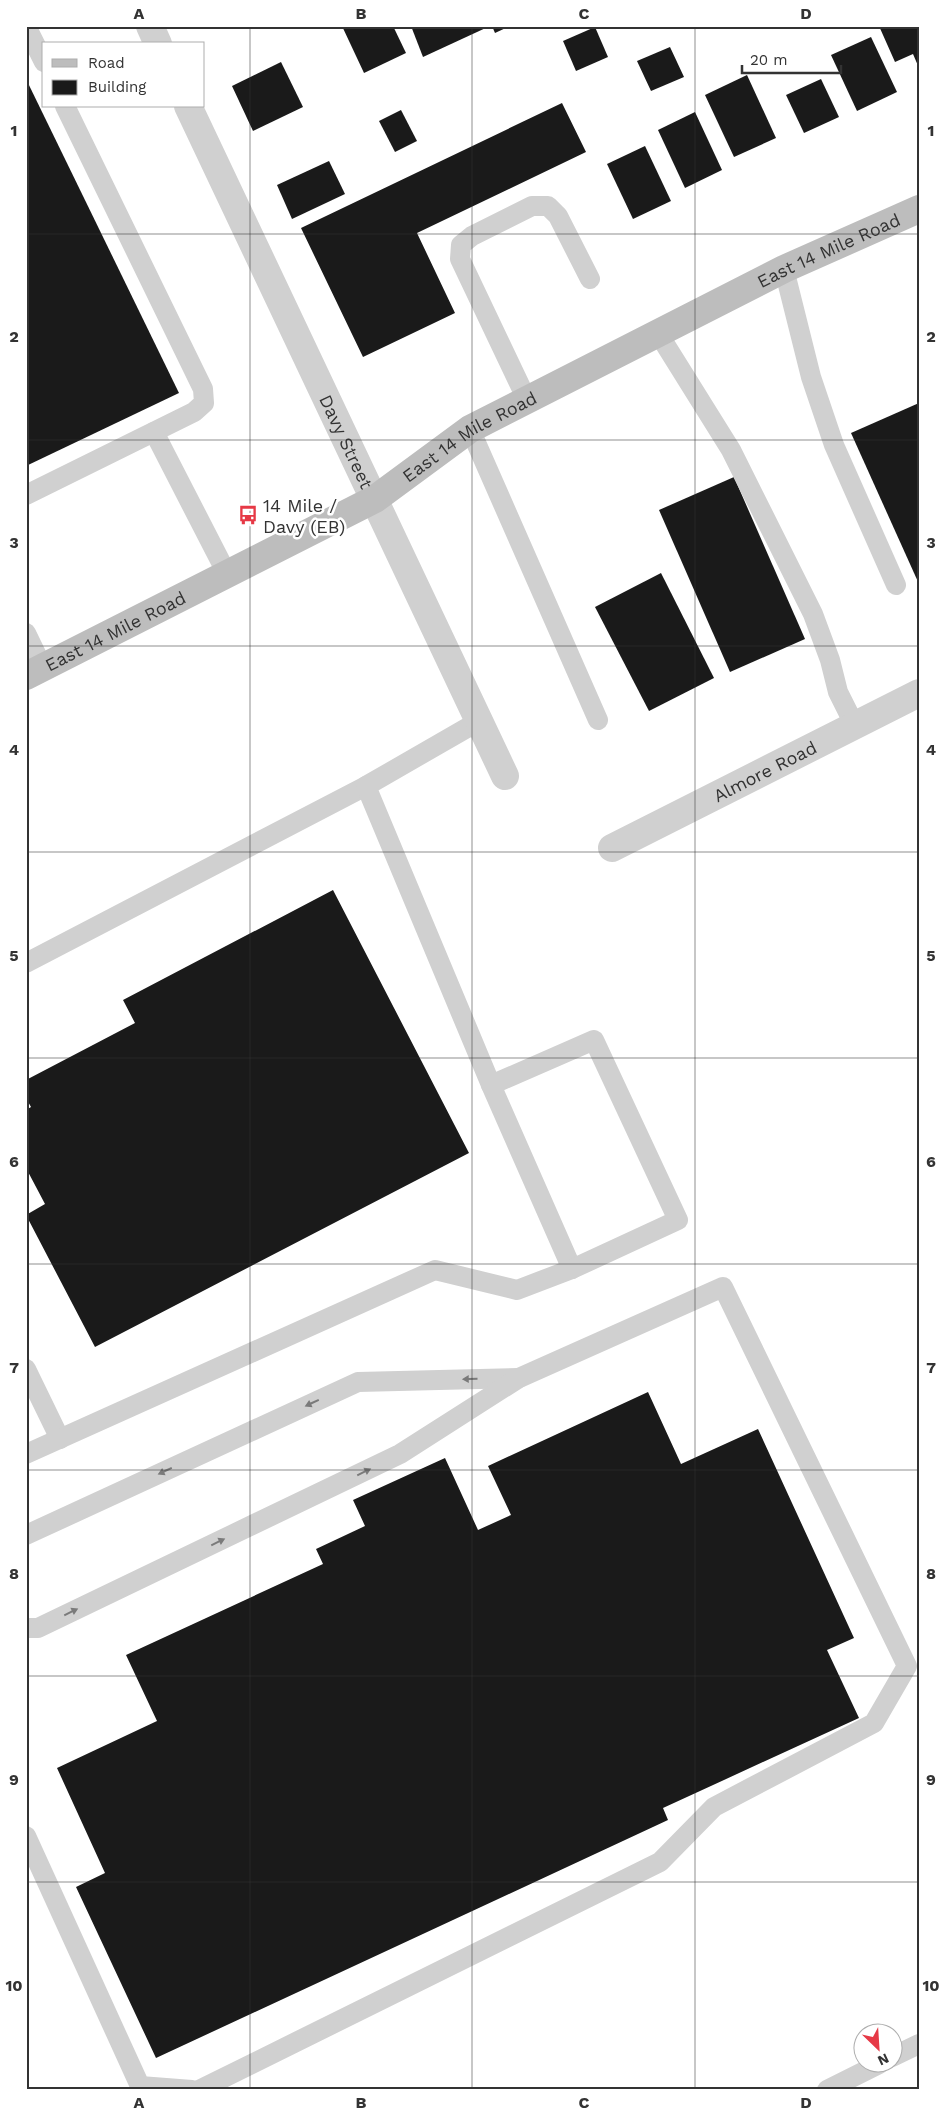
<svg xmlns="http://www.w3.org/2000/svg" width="945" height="2116" font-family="'Work Sans',sans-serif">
  <rect width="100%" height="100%" fill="#fff"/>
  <g fill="#1a1a1a">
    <path d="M342 26H393L406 53 364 73Z"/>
    <path d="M411 26H490L423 57Z"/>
    <path d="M492 26H510L495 33Z"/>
    <path d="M879 26H919V68L913 54 895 62Z"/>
    <path d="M595 27 608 57 576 71 563 41Z"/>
    <path d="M871 37 897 92 857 111 831 55Z"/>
    <path d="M670 47 684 77 651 91 637 61Z"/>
    <path d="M281 62 303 107 253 131 232 86Z"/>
    <path d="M747 75 776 138 734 157 705 95Z"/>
    <path d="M26 79 179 393 26 466Z"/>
    <path d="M821 79 839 117 804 133 786 95Z"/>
    <path d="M562 103 586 152 417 233 455 313 363 357 301 228Z"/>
    <path d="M401 110 417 141 395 152 379 121Z"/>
    <path d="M695 112 722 170 685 188 658 130Z"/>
    <path d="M645 146 671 201 633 219 607 164Z"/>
    <path d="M329 161 345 194 292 219 277 185Z"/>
    <path d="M919 403V584L851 433Z"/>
    <path d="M734 477 805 639 730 672 659 510Z"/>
    <path d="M661 573 714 678 649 711 595 607Z"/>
    <path d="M333 890 469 1153 95 1347 26 1215 45 1204 26 1168V1110L31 1107 26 1098V1080L135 1023 123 1000Z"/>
    <path d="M648 1392 681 1464 758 1429 854 1638 827 1650 859 1718 663 1808 668 1820 156 2058 76 1887 105 1873 57 1768 157 1721 126 1655 323 1564 316 1549 365 1526 353 1500 445 1458 478 1530 511 1515 488 1466Z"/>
  </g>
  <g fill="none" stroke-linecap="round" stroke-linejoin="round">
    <g stroke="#d0d0d0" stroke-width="20">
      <path d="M26 26 44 62"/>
      <path d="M784 269 811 377 834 445 896 585"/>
      <path d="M658 333 731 450 813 614 830 660 838 692 855 726"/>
      <path d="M527 400 460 259 461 245 472 236 532 206H548L558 216 590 279"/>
      <path d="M470 429 598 720"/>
      <path d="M154 432 227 574"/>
      <path d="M26 495 194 412 204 403 203 389 65 106"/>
      <path d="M26 633 43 668"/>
      <path d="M26 963 366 786"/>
      <path d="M491 1085 572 1269"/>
      <path d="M26 1369 60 1439"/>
      <path d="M26 1454 435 1270 517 1290 572 1269 678 1220 594 1040 491 1085 366 786 479 721"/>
      <path d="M26 1535 358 1382 519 1378"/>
      <path d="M26 1628H38L400 1454 519 1378 723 1287 907 1666 874 1723 714 1807 660 1862 199 2090"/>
      <path d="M26 1836 140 2086 192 2090"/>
      <path d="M892 2057 919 2044"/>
      <path d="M827 2090 879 2064"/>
    </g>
    <g stroke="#d0d0d0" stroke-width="28">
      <path d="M150 26 158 44"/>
      <path id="s1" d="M188 106 505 776"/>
      <path id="s2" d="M612 848 919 693"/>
    </g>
    <path stroke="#bdbdbd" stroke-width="28" id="s3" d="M26 676 375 499 470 429 784 269 919 209"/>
  </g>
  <defs><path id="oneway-solid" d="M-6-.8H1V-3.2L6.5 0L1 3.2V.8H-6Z" transform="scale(1.25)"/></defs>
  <g fill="#7a7a7a">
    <use href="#oneway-solid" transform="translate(470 1379) rotate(179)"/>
    <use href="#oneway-solid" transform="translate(312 1403) rotate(155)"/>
    <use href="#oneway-solid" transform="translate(165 1471) rotate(155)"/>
    <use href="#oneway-solid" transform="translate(364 1472) rotate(-26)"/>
    <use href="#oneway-solid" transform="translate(218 1542) rotate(-26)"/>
    <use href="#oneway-solid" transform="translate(71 1612) rotate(-26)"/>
  </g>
  <path fill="none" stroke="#333" stroke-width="1" stroke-opacity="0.55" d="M250 26V2090M472 26V2090M695 26V2090M26 234H919M26 440H919M26 646H919M26 852H919M26 1058H919M26 1264H919M26 1470H919M26 1676H919M26 1882H919"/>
  <defs>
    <symbol id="bus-bare" viewBox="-9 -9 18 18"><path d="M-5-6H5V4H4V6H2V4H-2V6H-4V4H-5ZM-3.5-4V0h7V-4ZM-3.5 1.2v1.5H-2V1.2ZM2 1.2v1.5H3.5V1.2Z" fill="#e63946" stroke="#fff" stroke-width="2.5" paint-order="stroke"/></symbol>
  </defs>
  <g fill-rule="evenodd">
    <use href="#bus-bare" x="234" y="501" width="28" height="28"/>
  </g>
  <g text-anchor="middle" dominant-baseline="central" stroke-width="5" stroke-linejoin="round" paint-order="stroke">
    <g font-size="18" fill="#333" stroke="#fff">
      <text stroke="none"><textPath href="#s3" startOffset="910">East 14 Mile Road</textPath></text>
      <text stroke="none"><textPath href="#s3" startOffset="505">East 14 Mile Road</textPath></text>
      <text stroke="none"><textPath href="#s1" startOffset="371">Davy Street</textPath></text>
      <text stroke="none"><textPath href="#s3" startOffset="100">East 14 Mile Road</textPath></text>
      <text stroke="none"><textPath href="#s2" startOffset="171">Almore Road</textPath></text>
    </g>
    <g font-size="18" fill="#333" stroke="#fff" text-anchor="start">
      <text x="263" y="505">14 Mile /<tspan x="263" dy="21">Davy (EB)</tspan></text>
    </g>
  </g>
  <rect width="945" height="2116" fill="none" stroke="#ffffff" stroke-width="55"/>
  <rect x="42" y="42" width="162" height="65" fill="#ffffff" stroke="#adadad"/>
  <rect x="52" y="59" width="25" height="8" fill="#bdbdbd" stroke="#adadad"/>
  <text x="88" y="68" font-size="15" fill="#333333">Road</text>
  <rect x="52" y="80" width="25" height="15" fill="#1a1a1a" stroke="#adadad"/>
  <text x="88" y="92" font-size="15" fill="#333333">Building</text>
  <g transform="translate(878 2048) rotate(155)"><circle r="24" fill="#ffffff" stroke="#adadad"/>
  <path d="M0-4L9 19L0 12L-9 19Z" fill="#e63946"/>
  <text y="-8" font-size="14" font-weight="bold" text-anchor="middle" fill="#333333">N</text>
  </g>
  <path d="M742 65v8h99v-8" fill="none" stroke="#333333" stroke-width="2.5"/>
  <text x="750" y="65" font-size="15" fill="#333333" stroke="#ffffff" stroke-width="4" paint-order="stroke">20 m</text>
  <rect x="28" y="28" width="890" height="2060" fill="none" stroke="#333" stroke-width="2"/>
  <g font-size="16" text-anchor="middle" font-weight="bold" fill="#333">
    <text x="139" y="19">A</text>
    <text x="361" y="19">B</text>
    <text x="584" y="19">C</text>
    <text x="806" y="19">D</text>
    <text x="14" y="136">1</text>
    <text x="931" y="136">1</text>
    <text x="14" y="342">2</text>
    <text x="931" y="342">2</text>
    <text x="14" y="548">3</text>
    <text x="931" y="548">3</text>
    <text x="14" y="755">4</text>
    <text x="931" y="755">4</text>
    <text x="14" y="961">5</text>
    <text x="931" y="961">5</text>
    <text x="14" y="1167">6</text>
    <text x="931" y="1167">6</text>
    <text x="14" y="1373">7</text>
    <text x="931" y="1373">7</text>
    <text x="14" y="1579">8</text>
    <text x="931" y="1579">8</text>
    <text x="14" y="1785">9</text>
    <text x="931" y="1785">9</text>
    <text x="14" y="1991">10</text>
    <text x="931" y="1991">10</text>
    <text x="139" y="2108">A</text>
    <text x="361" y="2108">B</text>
    <text x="584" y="2108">C</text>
    <text x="806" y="2108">D</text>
  </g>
</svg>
